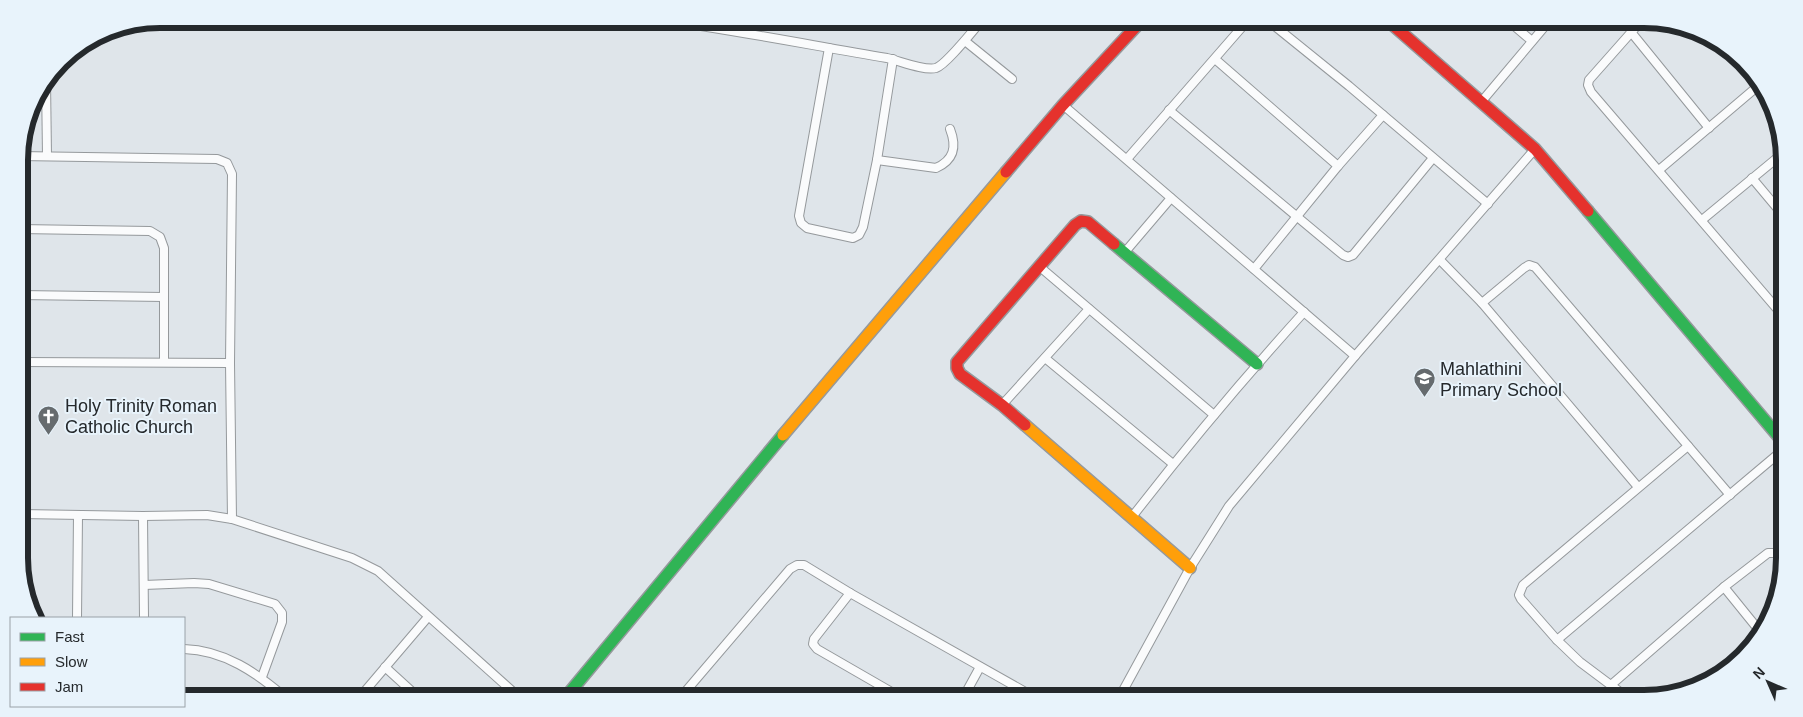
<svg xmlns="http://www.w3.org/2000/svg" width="1803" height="717" font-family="Helvetica,sans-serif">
  <rect width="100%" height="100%" fill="#dfe5ea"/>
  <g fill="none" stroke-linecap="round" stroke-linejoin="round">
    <defs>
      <g id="street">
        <path d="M655 19C733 30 810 45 887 58 900 61 924 71 936 68 947 64 974 29 983 19"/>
        <path d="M1266 19 1349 86 1488 204"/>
        <path d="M1506 19 1532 41"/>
        <path d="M1643 19 1589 80 1588 85 1591 92 1784 317"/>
        <path d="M1631 32 1709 128"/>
        <path d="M965 41 1012 79"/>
        <path d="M829 48 799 216 801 223 807 228 853 238 859 235 863 227 877 160 893 59"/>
        <path d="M1215 59 1338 166"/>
        <path d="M1738 59 1755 79"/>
        <path d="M46 81 47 156"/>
        <path d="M1482 101 1551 19"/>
        <path d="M1063 105 1355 356"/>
        <path d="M1169 110 1343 255 1348 257 1353 255 1433 158"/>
        <path d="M19 156 217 159 227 163 232 174 230 363 232 519"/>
        <path d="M1127 159 1249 19"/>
        <path d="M877 160 936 168C954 160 957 147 950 129"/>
        <path d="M1659 170 1758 86"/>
        <path d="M1752 178 1783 215"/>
        <path d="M1702 220 1783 153"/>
        <path d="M19 229 150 231 160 237 164 248V362"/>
        <path d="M1125 252 1171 198"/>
        <path d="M1440 260 1482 303 1638 487"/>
        <path d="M1040 267 1214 415"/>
        <path d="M1254 269 1338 166 1383 115"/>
        <path d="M20 295 164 297"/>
        <path d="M1482 303 1524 268 1529 265 1535 267 1730 495"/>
        <path d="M1045 358 1173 464"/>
        <path d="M20 362 230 363"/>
        <path d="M1002 405 1089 309"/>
        <path d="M21 514 143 516 207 515 232 519 352 558 378 571 520 698"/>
        <path d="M143 516 144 618"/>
        <path d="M1132 517C1187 446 1244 378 1304 312"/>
        <path d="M144 585 194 583 209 584 275 604 282 613V622L262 677"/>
        <path d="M1724 587 1758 629"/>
        <path d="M850 593 814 639 813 644 817 649 902 698"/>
        <path d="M77 618 78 515"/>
        <path d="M1557 640 1784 449"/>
        <path d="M184 649C224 650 257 673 286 698"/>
        <path d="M385 667 419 698"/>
        <path d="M1721 672 1736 659"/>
        <path d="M1611 685 1724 587 1768 553H1776L1784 559"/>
        <path d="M359 698 428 617"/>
        <path d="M680 698 790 569 797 565H804L850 593 1029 694 1033 698"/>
        <path d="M963 698 980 667"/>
        <path d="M1119 698 1190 568 1229 506 1355 356 1535 149"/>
        <path d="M1628 698 1580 662 1557 640 1521 599 1519 595 1523 585 1688 446"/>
      </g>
      <g id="fast">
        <path d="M1588 211 1784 443"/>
        <path d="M1114 244 1257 364"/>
        <path d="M565 698 783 435"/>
      </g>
      <g id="slow">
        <path d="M1025 425 1190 568"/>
        <path d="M783 435 1006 172"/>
      </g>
      <g id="jam">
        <path d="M1386 19 1535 149 1588 211"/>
        <path d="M1006 172 1063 105 1143 19"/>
        <path d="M1025 425 1002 405 960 374 957 368V362L1075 225 1081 221 1088 222 1114 244"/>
      </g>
    </defs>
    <use href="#street" stroke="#95999c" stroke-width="10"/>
    <use href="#fast" stroke="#95999c" stroke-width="14"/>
    <use href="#slow" stroke="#95999c" stroke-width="14"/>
    <use href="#jam" stroke="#95999c" stroke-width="14"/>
    <use href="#street" stroke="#fafbfc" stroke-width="8"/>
    <use href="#fast" stroke="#30b455" stroke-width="11"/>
    <use href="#slow" stroke="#ff9f0a" stroke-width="11"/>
    <use href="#jam" stroke="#e5322d" stroke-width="11"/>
  </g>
  <defs>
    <symbol id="school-pin" viewBox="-11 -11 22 30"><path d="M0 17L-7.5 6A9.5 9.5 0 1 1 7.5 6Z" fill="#666b6e" stroke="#e8f3fb"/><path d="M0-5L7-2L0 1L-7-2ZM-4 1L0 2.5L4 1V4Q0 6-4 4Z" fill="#fff"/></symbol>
    <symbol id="church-pin" viewBox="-11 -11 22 30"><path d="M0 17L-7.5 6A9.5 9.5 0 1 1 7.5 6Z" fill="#666b6e" stroke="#e8f3fb"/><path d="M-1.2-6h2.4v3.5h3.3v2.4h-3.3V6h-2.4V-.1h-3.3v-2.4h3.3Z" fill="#fff"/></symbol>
  </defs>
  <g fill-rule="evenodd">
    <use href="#school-pin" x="1412" y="366" width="25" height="34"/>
    <use href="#church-pin" x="36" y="404" width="25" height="34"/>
  </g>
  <g text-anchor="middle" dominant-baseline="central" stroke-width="4" stroke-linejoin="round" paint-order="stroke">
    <g font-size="18" fill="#25292c" stroke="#e8f3fb" text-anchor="start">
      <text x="1440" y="369">Mahlathini<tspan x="1440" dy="21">Primary School</tspan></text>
      <text x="65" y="406">Holy Trinity Roman<tspan x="65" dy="21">Catholic Church</tspan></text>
    </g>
  </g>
  <path d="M0 0H1803V717H0ZM160 28H1644A132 132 0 0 1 1776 160V558A132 132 0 0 1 1644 690H160A132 132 0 0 1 28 558V160A132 132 0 0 1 160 28Z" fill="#e8f3fb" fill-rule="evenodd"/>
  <path fill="none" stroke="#25292c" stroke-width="6" d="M160 28H1644A132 132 0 0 1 1776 160V558A132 132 0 0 1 1644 690H160A132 132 0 0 1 28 558V160A132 132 0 0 1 160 28Z"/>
  <rect x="10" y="617" width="175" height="90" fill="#e8f3fb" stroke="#9aa2a8"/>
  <rect x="20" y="633" width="25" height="8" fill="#30b455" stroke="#9aa2a8"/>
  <text x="55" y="642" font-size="15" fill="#25292c">Fast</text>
  <rect x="20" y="658" width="25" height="8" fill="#ff9f0a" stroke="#9aa2a8"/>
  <text x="55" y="667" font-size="15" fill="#25292c">Slow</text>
  <rect x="20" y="683" width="25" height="8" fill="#e5322d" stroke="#9aa2a8"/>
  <text x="55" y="692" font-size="15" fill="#25292c">Jam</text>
  <g transform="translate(1768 682) rotate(315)" stroke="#e8f3fb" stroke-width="4" paint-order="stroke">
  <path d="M0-4L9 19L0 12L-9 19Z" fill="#25292c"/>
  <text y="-8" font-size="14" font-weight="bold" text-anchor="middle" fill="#25292c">N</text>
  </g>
</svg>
